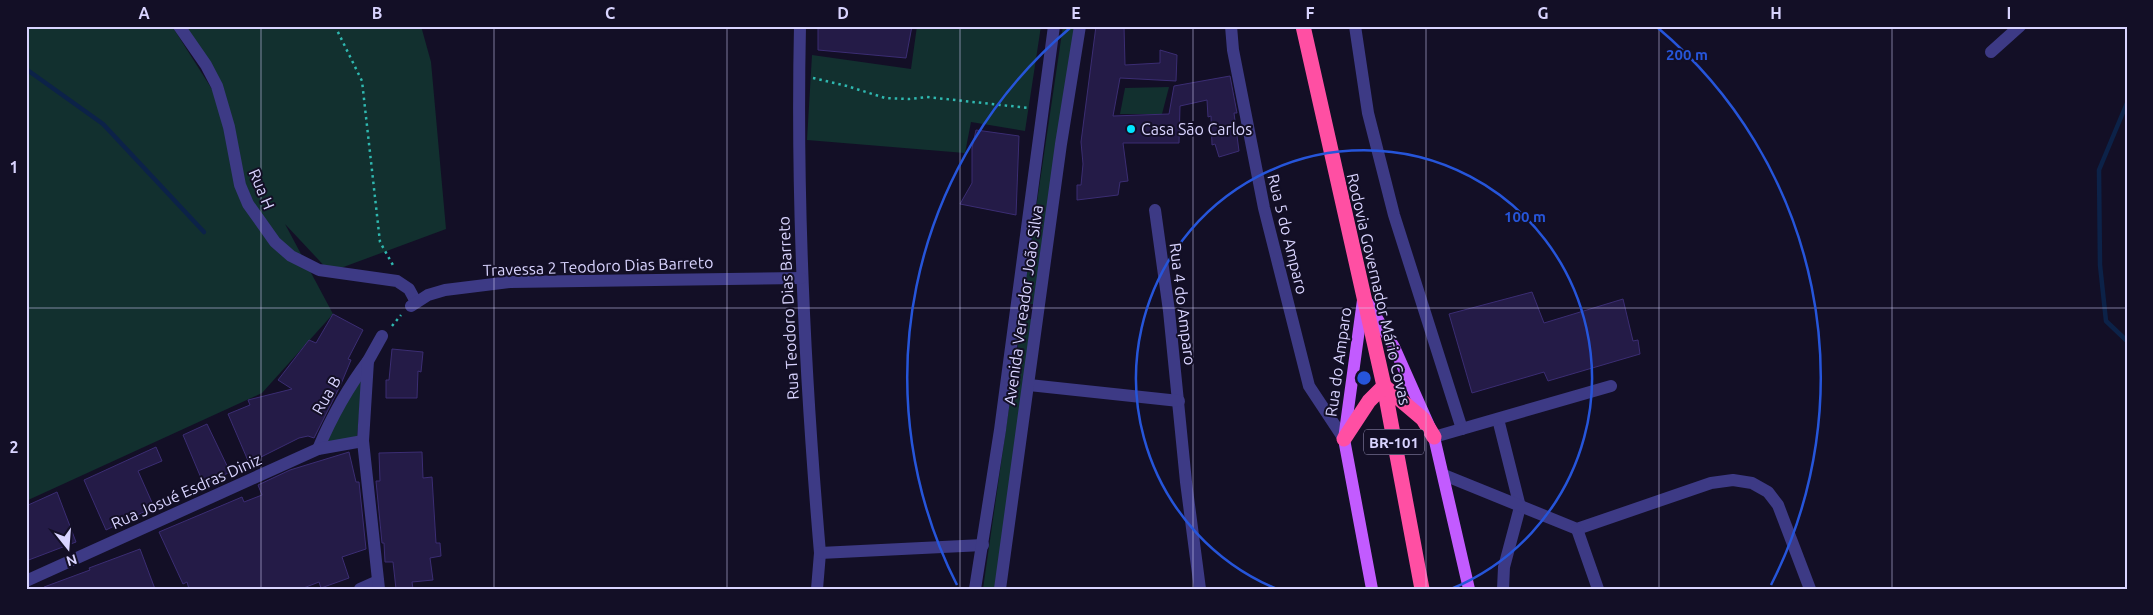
<svg xmlns="http://www.w3.org/2000/svg" width="2153" height="615" font-family="Ubuntu,sans-serif">
  <rect width="100%" height="100%" fill="#130f26"/>
  <g fill="#12302f">
    <path d="M26 26H172L222 105 178 26H421L431 62 446 229 330 272 285 224 333 314 262 393 26 501Z"/>
    <path d="M917 26H1041L1025 131 971 122 965 153 807 140 812 55 911 69Z"/>
    <path d="M1063 26H1082L1042 305 1022 303Z"/>
    <path d="M1169 87 1162 114H1120L1125 88Z"/>
    <path d="M1022 317 1039 321 999 589H983Z"/>
    <path d="M363 374 357 437 321 443Z"/>
  </g>
  <g fill="none" stroke-linecap="round" stroke-linejoin="round">
    <g stroke="#0c2248" stroke-width="4.5">
      <path d="M26 69 103 124 204 232"/>
      <path d="M2127 103 2099 170 2100 265 2106 321 2127 341"/>
    </g>
  </g>
  <g fill="#241b47" stroke="#3b2d73">
    <path d="M818 26H912L906 58 818 50Z"/>
    <path d="M1096 26H1124L1125 65 1160 63V50L1177 55 1176 81 1120 78 1113 116 1169 114 1174 86 1230 76 1237 113H1234L1239 151 1219 157 1215 144 1212 145 1211 116 1208 117 1207 100 1180 106 1179 143H1123L1128 181 1120 182 1118 195 1077 200V185H1081L1083 164 1081 142Z"/>
    <path d="M976 130 1019 136 1016 215 960 204 972 183V148Z"/>
    <path d="M1532 292 1544 323 1623 299 1633 341 1638 340 1640 354 1548 381 1544 372 1472 393 1449 314Z"/>
    <path d="M333 314 363 330 348 359 351 360 341 384 314 438 308 436 299 438 249 463 228 414 250 405 248 400 292 389 278 380 309 340 316 343Z"/>
    <path d="M392 349 423 352 421 372 418 371 417 398H386V380H389Z"/>
    <path d="M207 424 230 472 204 485 183 435Z"/>
    <path d="M156 447 162 461 138 471 154 507 106 530 84 480Z"/>
    <path d="M349 452 356 482H359L366 549 342 557 349 578 321 588 319 582 301 589H189L187 582 183 584 159 532 242 497 244 502 262 495 258 485 290 470Z"/>
    <path d="M422 452 423 478 432 477 436 543H440L441 556 430 558 433 580 412 582 413 589H396L393 562H385L384 543H382L376 481H380L379 453Z"/>
    <path d="M57 492 76 542 26 561V506Z"/>
    <path d="M140 549 155 589H44V587L90 570 89 568Z"/>
  </g>
  <g fill="none" stroke-linecap="round" stroke-linejoin="round">
    <g stroke="#2fb8b0" stroke-width="2.5" stroke-dasharray="2.5 4" stroke-linecap="butt">
      <path d="M335 26 362 81 380 242 394 267"/>
      <path d="M813 78 847 86 885 98 909 99 927 97 1029 108"/>
      <path d="M392 326 401 315"/>
    </g>
    <g stroke="#3d3a85" stroke-width="12">
      <path d="M179 26 206 65 217 86 229 127 240 185 248 204 275 242 291 256 319 270 397 281 409 289 416 302"/>
      <path d="M800 26C796 202 805 378 820 553L817 589"/>
      <path d="M1231 26 1233 50 1264 208 1309 386 1344 439"/>
      <path d="M1355 26 1368 113 1394 215 1462 429"/>
      <path d="M1991 52 2020 26"/>
      <path d="M1155 210 1169 311 1186 482 1200 589"/>
      <path d="M411 306 428 295 445 290 510 282 801 278"/>
      <path d="M1029 385 1179 401"/>
      <path d="M1498 419 1520 507 1504 567 1503 589"/>
      <path d="M1434 437 1611 386"/>
      <path d="M318 449C332 416 346 390 368 361"/>
      <path d="M1444 475 1577 529 1711 483 1733 480 1752 483 1768 492 1778 505 1810 589"/>
      <path d="M1577 529 1598 589"/>
      <path d="M820 553 983 545"/>
      <path d="M26 581 318 449 363 441"/>
      <path d="M360 589 378 581"/>
      <path d="M379 589 363 441 368 361 382 336"/>
      <path d="M975 589 1000 430 1054 26"/>
      <path d="M1000 589 1061 144 1080 26"/>
    </g>
    <g stroke="#c25bff" stroke-width="12">
      <path d="M1363 300 1344 439 1372 589"/>
      <path d="M1368 303 1394 347 1434 437 1469 589"/>
    </g>
    <g stroke="#ff4fa3" stroke-width="15">
      <path d="M1303 26 1384 386 1422 589"/>
      <path d="M1344 439 1369 401 1384 386 1423 419 1434 437"/>
    </g>
  </g>
  <path fill="none" stroke="#d9d4ff" stroke-width="1" stroke-opacity="0.55" d="M261 26V589M494 26V589M727 26V589M960 26V589M1193 26V589M1426 26V589M1659 26V589M1892 26V589M26 308H2127"/>
  <g fill="none" stroke="#2655da" stroke-width="2.5">
    <path d="M1277 589A228 228 0 1 1 1451 589"/>
    <path d="M957 585A457 457 0 0 1 1070 28M1658 28A457 457 0 0 1 1771 585"/>
  </g>
  <circle fill="#00e5ff" stroke="#130f26" stroke-width="2" cx="1131" cy="129" r="5"/>
  <g text-anchor="middle" dominant-baseline="central" stroke-width="4" stroke-linejoin="round" paint-order="stroke">
    <rect fill="#130f26" stroke="#9e99be" stroke-width="1" x="1364" y="429.5" width="60" height="25" rx="4"/>
    <g font-size="15" font-weight="bold" fill="#d9d4ff">
      <text x="1394" y="442">BR-101</text>
    </g>
    <g font-size="16" fill="#d9d4ff" stroke="#130f26" text-anchor="start">
      <text x="1141" y="129">Casa São Carlos</text>
    </g>
    <g font-size="16" fill="#d9d4ff" stroke="#130f26">
      <text transform="translate(262 189) rotate(67)">Rua H</text>
      <text transform="translate(1288 234) rotate(76)">Rua 5 do Amparo</text>
      <text transform="translate(598 266) rotate(-2)">Travessa 2 Teodoro Dias Barreto</text>
      <text transform="translate(1379 289) rotate(77)">Rodovia Governador Mário Covas</text>
      <text transform="translate(1183 304) rotate(83)">Rua 4 do Amparo</text>
      <text transform="translate(1023 305) rotate(-82)">Avenida Vereador João Silva</text>
      <text transform="translate(788 308) rotate(-93)">Rua Teodoro Dias Barreto</text>
      <text transform="translate(1338 362) rotate(-82)">Rua do Amparo</text>
      <text transform="translate(326 395) rotate(-60)">Rua B</text>
      <text transform="translate(186 491) rotate(-24)">Rua Josué Esdras Diniz</text>
    </g>
  </g>
  <circle cx="1364" cy="378" r="8" fill="#2655da" stroke="#130f26" stroke-width="2.5"/>
  <g font-size="15" text-anchor="middle" font-weight="bold" fill="#2655da" stroke="#130f26" stroke-width="4" stroke-linejoin="round" paint-order="stroke">
    <text x="1687" y="60">200 m</text>
    <text x="1525" y="222">100 m</text>
  </g>
  <rect width="2153" height="615" fill="none" stroke="#130f26" stroke-width="55"/>
  <g transform="translate(68 548) rotate(163)" stroke="#130f26" stroke-width="4" paint-order="stroke">
  <path d="M0-4L9 19L0 12L-9 19Z" fill="#d9d4ff"/>
  <text y="-8" font-size="14" font-weight="bold" text-anchor="middle" fill="#d9d4ff">N</text>
  </g>
  <rect x="28" y="28" width="2098" height="560" fill="none" stroke="#d9d4ff" stroke-width="2"/>
  <g font-size="16" text-anchor="middle" font-weight="bold" fill="#d9d4ff">
    <text x="144" y="19">A</text>
    <text x="377" y="19">B</text>
    <text x="610" y="19">C</text>
    <text x="843" y="19">D</text>
    <text x="1076" y="19">E</text>
    <text x="1310" y="19">F</text>
    <text x="1543" y="19">G</text>
    <text x="1776" y="19">H</text>
    <text x="2009" y="19">I</text>
    <text x="14" y="173">1</text>
    <text x="14" y="453">2</text>
  </g>
</svg>
